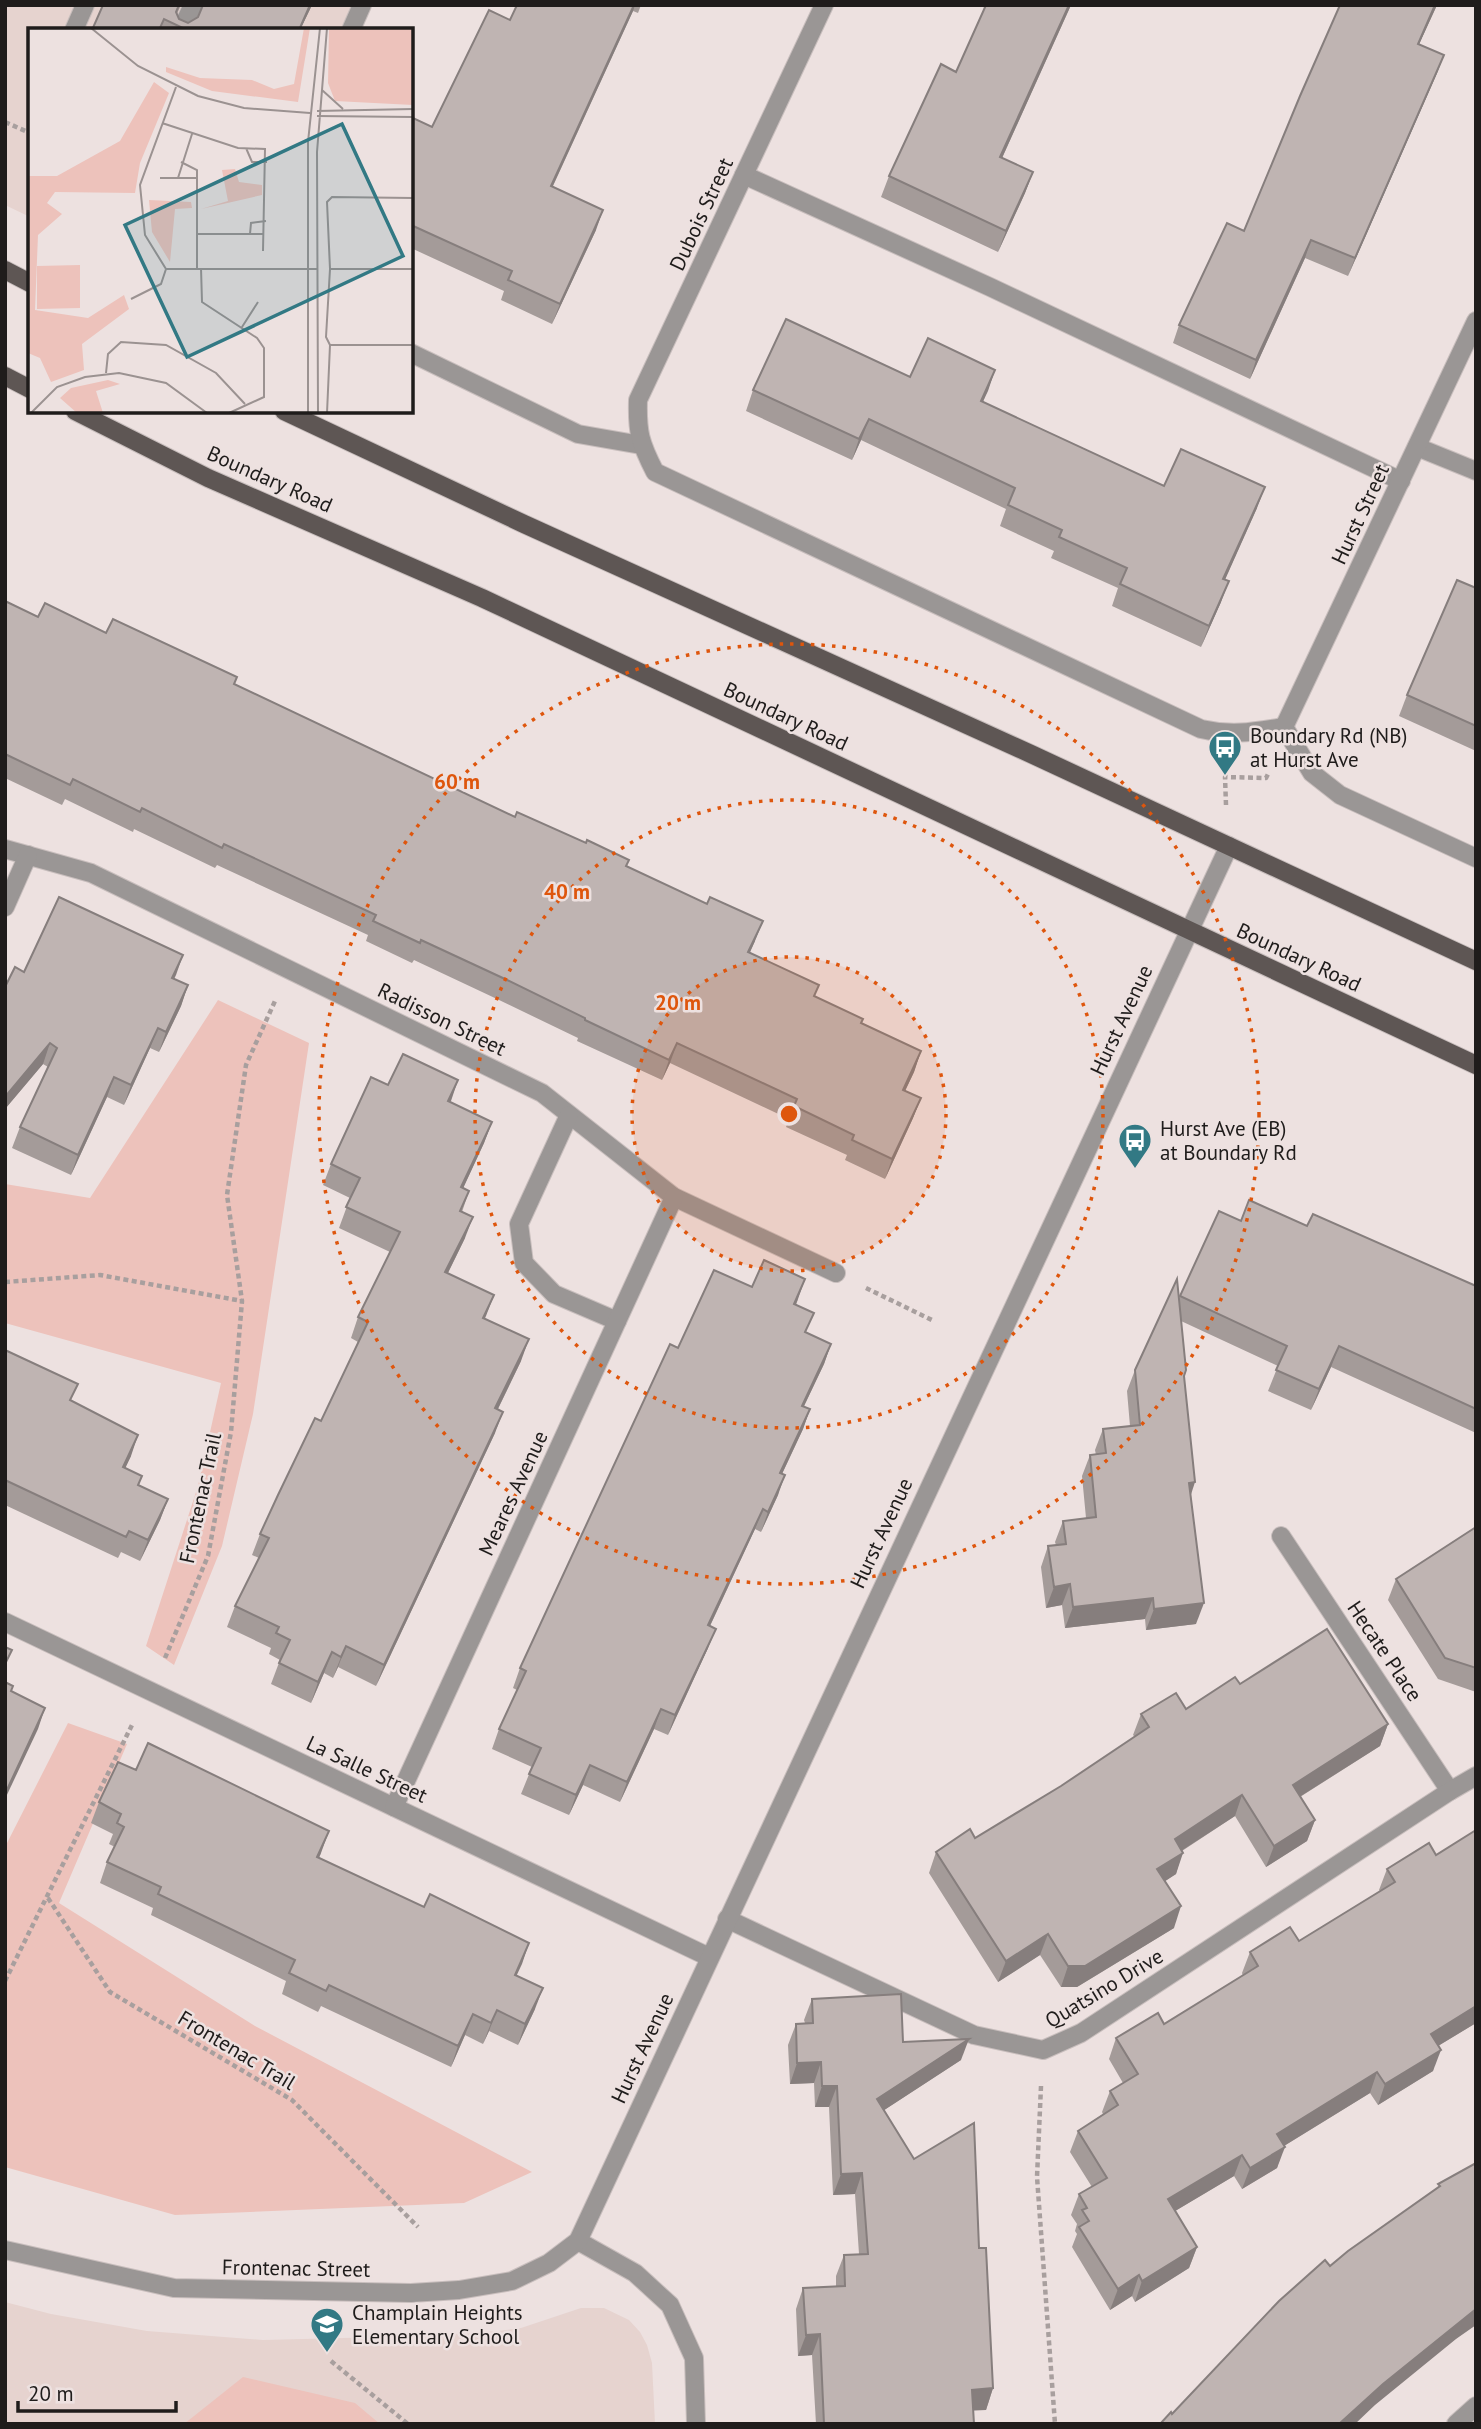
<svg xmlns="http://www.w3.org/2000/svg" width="1481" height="2429" font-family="'PT Sans',sans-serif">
  <rect width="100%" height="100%" fill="#ede1e0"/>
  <g fill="#e6d3cf">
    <path d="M5 5H362L351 30H30V217L5 205Z"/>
    <path d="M5 2302 51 2314 147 2331 263 2340 424 2336 498 2331 521 2328 581 2308H604L629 2320 640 2332 647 2345 652 2363 655 2424H5Z"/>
  </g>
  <g fill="#edc2bb">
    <path d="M218 1000 309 1043 253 1414 222 1546 174 1665 146 1646 198 1486 221 1383 5 1323V1184L90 1198Z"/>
    <path d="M68 1723 127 1744 59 1903 255 2026 532 2172 464 2203 175 2215 5 2167V1847Z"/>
    <path d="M243 2377 355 2403 380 2424H184Z"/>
  </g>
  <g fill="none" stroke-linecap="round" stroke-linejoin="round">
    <defs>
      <g id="lane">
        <path d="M74 30 85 5"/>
        <path d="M181 30 193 5"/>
        <path d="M351 30 362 5"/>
        <path d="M744 175 990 287 1401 481"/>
        <path d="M411 353 578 434 641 445"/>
        <path d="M1417 447 1476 471"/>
      </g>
      <g id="street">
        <path d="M824 5 638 400C637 432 640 443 655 472L1201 729C1232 736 1253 732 1284 727L1312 773 1340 795 1476 858"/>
        <path d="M1284 727 1476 321"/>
        <path d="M5 849 91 873 542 1093 674 1197 836 1273"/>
        <path d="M5 907 28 855"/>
        <path d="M569 1115 519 1224 524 1263 554 1294 617 1321"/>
        <path d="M1281 1536 1450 1791"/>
        <path d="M5 1622 709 1957"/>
        <path d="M394 1807 674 1197"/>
        <path d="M727 1919 974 2035 1043 2050 1081 2033 1450 1791 1476 1776"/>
        <path d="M578 2241 635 2273 670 2305 694 2358 696 2424"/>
        <path d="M5 2250 174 2288 411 2293 459 2290 512 2281 549 2263 578 2241 1229 846"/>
        <path d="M1456 2424 1476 2406"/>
      </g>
      <g id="primary">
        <path d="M5 270 30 283"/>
        <path d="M5 376 30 389"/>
        <path d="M75 411 208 478 482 598 1476 1065"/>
        <path d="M284 411 524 524 1031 754 1476 961"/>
      </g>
    </defs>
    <use href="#lane" stroke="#c8bebd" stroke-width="20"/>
    <use href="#street" stroke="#c8bebd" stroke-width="20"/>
    <use href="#primary" stroke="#c8bebd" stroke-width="20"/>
    <g stroke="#a89f9e" stroke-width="4.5" stroke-dasharray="5 3.5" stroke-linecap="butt">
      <path d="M5 122 30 133"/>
      <path d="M1226 805 1225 777 1266 778 1268 774"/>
      <path d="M5 1282 100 1275 242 1301"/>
      <path d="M866 1288 934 1321"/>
      <path d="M165 1658 208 1556 231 1432 242 1301 227 1195 246 1065 275 1001"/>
      <path d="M48 1898 110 1992 292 2100 418 2227"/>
      <path d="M5 1981 132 1725"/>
      <path d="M1041 2086 1037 2177 1055 2424"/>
      <path d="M331 2361 408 2424"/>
    </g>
    <use href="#lane" stroke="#9a9695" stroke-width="18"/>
    <use href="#street" stroke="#9a9695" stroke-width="18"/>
    <use href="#primary" stroke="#5e5654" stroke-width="18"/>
  </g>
  <g fill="#a49b99">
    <path d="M103 5H181L177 14 179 19 188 23 198 17 203 5H312L300 30H92Z"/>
    <path d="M517 5H641L638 13 633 11 553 186 596 230 552 324 501 300 504 291 411 248V117L432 127 510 20Z"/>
    <path d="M980 5H1071L1002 158 1033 172 1025 193 998 252 881 197 889 176 956 72 985 8Z"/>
    <path d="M1437 5 1419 44 1444 55 1437 73 1348 276 1305 258 1250 379 1173 343 1179 325 1244 231Z"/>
    <path d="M995 370 983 402 1164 486 1257 508 1225 579 1221 602 1201 647 1112 606 1118 588 1051 558 1054 551 1000 526 1006 509 861 440 852 460 746 411 753 390Z"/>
    <path d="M1476 588V751L1399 716 1407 695Z"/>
    <path d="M5 601 38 617 106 633 235 684 515 817 627 867 755 941 750 952 815 997 862 1023 921 1051 914 1072 905 1091 921 1098 913 1118 885 1179 845 1160 847 1155 786 1127 789 1119 670 1063 662 1080 577 1041 578 1038 497 999 414 960 412 963 366 941 368 935 217 865 215 868 134 829 133 832 65 799 62 805 5 778Z"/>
    <path d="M24 972 174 979 188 985 181 1006 159 1052 150 1048 124 1105 107 1097 71 1175 12 1148 20 1127 48 1067 43 1064 5 1109V987Z"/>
    <path d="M388 1085 450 1102 492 1122 484 1143 463 1188 469 1191 462 1212 465 1238 448 1273 485 1319 521 1361 498 1409 495 1433 376 1686 338 1667 333 1678 324 1673 311 1703 271 1684 280 1660 269 1654 271 1648 227 1627 235 1606 259 1558 252 1555 260 1534 321 1421 358 1342 351 1338 358 1317 390 1252 339 1228 350 1198 323 1185 331 1164Z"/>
    <path d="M1219 1211 1241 1221 1307 1226 1476 1286V1433L1331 1367 1311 1410 1268 1391 1278 1366 1181 1321 1186 1370 1184 1377 1191 1495 1196 1624 1146 1630 1145 1619 1065 1628 1062 1605 1046 1608 1041 1567 1048 1546 1056 1545 1055 1542 1063 1521 1086 1518 1082 1476 1090 1455H1096L1095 1450 1103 1429 1130 1426 1127 1391 1135 1370 1179 1298Z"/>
    <path d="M798 1299 796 1305 806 1333 831 1344 824 1364 804 1406 810 1409 803 1429 782 1474 778 1495 761 1532 755 1529 710 1626 708 1648 668 1735 654 1729 620 1802 583 1785 569 1815 521 1794 532 1767 492 1749 499 1729 517 1690 513 1688 520 1668 678 1348Z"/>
    <path d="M5 1350 72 1401 131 1456 125 1467 139 1485 168 1499 160 1520 140 1561 121 1552 118 1558 5 1505Z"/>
    <path d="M1476 1527V1692L1438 1679 1388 1600 1396 1579Z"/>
    <path d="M1240 1684 1388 1724 1380 1746 1300 1797 1315 1820 1307 1841 1266 1867 1235 1816 1182 1851 1176 1874 1165 1881 1174 1928 1077 1987H1061L1040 1955 998 1982 929 1873 936 1852 975 1838 1061 1786 1135 1737 1133 1735 1141 1714 1186 1709Z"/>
    <path d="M99 1802 321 1853 319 1858 424 1907 529 1943 516 1976 535 2009 518 2045 489 2031 483 2044 465 2035 451 2067 321 2006 318 2012 282 1994 286 1981 151 1915 153 1908 100 1883 107 1862 115 1847 109 1844 113 1834 91 1823Z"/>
    <path d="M1476 1830V2023L1438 2046 1433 2071 1378 2105 1370 2093 1284 2146 1277 2168 1242 2189 1234 2176 1175 2211 1197 2247 1189 2268 1135 2302 1132 2296 1110 2310 1072 2247 1077 2234 1075 2231 1077 2224 1071 2215 1079 2194 1092 2187 1070 2152 1078 2131 1103 2114 1102 2112 1110 2091 1123 2083 1109 2059 1116 2038 1164 2024 1243 1976 1242 1973 1250 1952 1299 1941 1380 1891 1379 1890 1387 1869 1436 1855Z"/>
    <path d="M812 1999 903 2042 961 2060 884 2110 914 2159 979 2248 993 2388 986 2410H973L974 2424H816L812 2355 798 2356 796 2309 803 2288 836 2286V2276L844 2255 859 2254 855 2194 833 2195 829 2107H815L814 2083 790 2084 788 2045 796 2024 805 2023 804 2020Z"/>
  </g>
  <g fill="#867e7d">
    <path d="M310 5H312L300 30H299Z"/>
    <path d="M634 5H635L633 11 544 205 551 186Z"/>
    <path d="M1069 5H1071L993 178 1000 157Z"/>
    <path d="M1435 5H1437L1411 62 1418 44Z"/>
    <path d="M1444 55 1437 73 1348 276 1355 258Z"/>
    <path d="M1033 172 1025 193 998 252 1006 231Z"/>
    <path d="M603 210 596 230 552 324 560 304Z"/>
    <path d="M1311 240 1305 258 1250 379 1256 360Z"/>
    <path d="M995 370 988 391 973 422 981 401Z"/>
    <path d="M869 419 861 440 852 460 859 439Z"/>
    <path d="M1265 487 1257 508 1216 600 1223 579Z"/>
    <path d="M1229 581 1221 602 1201 647 1209 626Z"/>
    <path d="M763 921 755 941 741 972 748 952Z"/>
    <path d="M183 955 176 975 165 998 172 978Z"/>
    <path d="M188 985 181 1006 159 1052 166 1032Z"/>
    <path d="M158 1028 150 1048 124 1105 131 1085Z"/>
    <path d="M50 1043 43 1064 5 1109V1097Z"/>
    <path d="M677 1043 670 1063 662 1080 669 1060Z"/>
    <path d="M921 1051 914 1072 896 1110 903 1090Z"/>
    <path d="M114 1077 107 1097 71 1175 78 1155Z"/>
    <path d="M458 1080 451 1101H448Z"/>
    <path d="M921 1098 913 1118 885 1179 892 1159Z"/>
    <path d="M492 1122 484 1143 454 1208 461 1187Z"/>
    <path d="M473 1217 465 1238 438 1293 445 1272Z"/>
    <path d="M805 1279 798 1299 787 1324 794 1304Z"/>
    <path d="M494 1295 486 1316 475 1339 483 1318Z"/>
    <path d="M529 1339 521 1361 488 1429 495 1408Z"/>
    <path d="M831 1344 824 1364 795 1425 802 1406Z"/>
    <path d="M1339 1346 1331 1367 1311 1410 1319 1389Z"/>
    <path d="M810 1409 803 1429 773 1493 780 1473Z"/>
    <path d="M503 1412 495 1433 376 1686 384 1665Z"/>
    <path d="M138 1435 131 1456 116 1488 123 1467Z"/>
    <path d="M785 1475 778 1495 761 1532 768 1512Z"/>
    <path d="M1195 1482 1188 1504 1189 1483Z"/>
    <path d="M168 1499 160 1520 140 1561 148 1540Z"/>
    <path d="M763 1509 755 1529 701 1645 708 1625Z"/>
    <path d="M1070 1584 1062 1605 1046 1608 1054 1587Z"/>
    <path d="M1153 1598 1145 1619 1065 1628 1073 1607Z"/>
    <path d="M1204 1603 1196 1624 1146 1630 1154 1609Z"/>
    <path d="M716 1629 708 1648 668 1735 675 1715Z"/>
    <path d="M346 1646 338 1667 333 1678 341 1657Z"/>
    <path d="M332 1652 324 1673 311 1703 318 1682Z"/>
    <path d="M45 1708 38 1729 5 1799V1794Z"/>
    <path d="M661 1709 654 1729 620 1802 627 1782Z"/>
    <path d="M1388 1724 1380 1746 1285 1806 1293 1785Z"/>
    <path d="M590 1765 583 1785 569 1815 576 1795Z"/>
    <path d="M1242 1795 1235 1816 1167 1860 1175 1839Z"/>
    <path d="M1315 1820 1307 1841 1266 1867 1274 1846Z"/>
    <path d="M329 1831 321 1853 309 1878 317 1857Z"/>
    <path d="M1183 1853 1176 1874 1150 1891 1157 1869Z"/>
    <path d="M1181 1906 1174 1928 1077 1987H1061L1068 1966Z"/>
    <path d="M1048 1934 1040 1955 998 1982 1006 1961Z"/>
    <path d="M529 1943 522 1964 507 1996 515 1975Z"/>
    <path d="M543 1988 535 2009 518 2045 525 2024Z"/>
    <path d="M1476 2006V2023L1423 2055 1431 2034Z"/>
    <path d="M497 2010 489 2031 483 2044 491 2023Z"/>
    <path d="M473 2014 465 2035 451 2067 458 2046Z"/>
    <path d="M969 2039 961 2060 869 2120 877 2099Z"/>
    <path d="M1441 2050 1433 2071 1378 2105 1385 2084Z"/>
    <path d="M821 2062 814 2083 790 2084 797 2063Z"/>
    <path d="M1377 2072 1370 2093 1269 2155 1277 2134Z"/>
    <path d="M822 2086H837L829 2107H815Z"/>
    <path d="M1285 2147 1277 2168 1242 2189 1250 2168Z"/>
    <path d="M1242 2155 1234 2176 1160 2220 1168 2199Z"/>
    <path d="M862 2173 855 2194 833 2195 841 2174Z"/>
    <path d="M1197 2247 1189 2268 1135 2302 1142 2281Z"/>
    <path d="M1139 2275 1132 2296 1110 2310 1118 2289Z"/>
    <path d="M1476 2309V2325L1456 2339 1375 2405 1355 2424H1339L1383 2384Z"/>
    <path d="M820 2334 812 2355 798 2356 806 2335Z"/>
    <path d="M993 2388 986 2410 964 2411 972 2390Z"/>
  </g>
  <g fill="#bfb4b2" stroke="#867e7d" stroke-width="2">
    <path d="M103 5H179L176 12 179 19 188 23 198 17 203 5H310L299 30H187L164 19 159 30H92Z"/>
    <path d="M517 5H634L551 186 603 210 560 304 508 280 512 271 411 225V117L432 127 489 10 510 20Z"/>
    <path d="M986 5H1069L1000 157 1033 172 1006 231 889 176 941 64 956 72Z"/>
    <path d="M1340 5H1435L1418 44 1444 55 1355 258 1311 240 1256 360 1179 325 1227 223 1244 231 1300 96Z"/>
    <path d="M786 319 910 377 928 338 995 370 981 401 1164 486 1181 449 1265 487 1223 579 1229 581 1209 626 1120 584 1127 568 1059 537 1062 530 1008 505 1015 488 869 419 859 439 753 390Z"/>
    <path d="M1457 580 1476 588V726L1407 695Z"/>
    <path d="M5 601 38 617 45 603 106 633 113 619 237 677 234 684 515 817 517 812 586 843 587 840 629 860 626 866 707 904 710 897 763 921 748 952 819 985 814 996 863 1019 861 1023 921 1051 903 1090 921 1098 892 1159 852 1140 854 1135 794 1106 797 1099 677 1043 669 1060 585 1020V1018L505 979 421 940 420 943 373 921 376 915 224 844 222 848 142 808 140 812 73 779 70 785 5 754Z"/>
    <path d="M59 897 183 955 172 978 188 985 166 1032 158 1028 131 1085 114 1077 78 1155 20 1127 57 1048 50 1043 5 1097V987L15 967 24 972Z"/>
    <path d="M403 1054 458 1080 448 1101 492 1122 461 1187 469 1191 460 1211 473 1217 445 1272 494 1295 483 1318 529 1339 495 1408 503 1412 384 1665 346 1646 341 1657 332 1652 318 1682 279 1663 290 1640 276 1633 279 1627 235 1606 269 1538 260 1534 278 1495 315 1418 321 1421 368 1322 358 1317 400 1232 346 1207 360 1178 331 1164 371 1077 388 1085Z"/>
    <path d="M1249 1200 1307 1226 1313 1214 1476 1286V1409L1339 1346 1319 1389 1276 1370 1287 1346 1180 1296 1219 1211 1241 1221Z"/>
    <path d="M764 1260 805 1279 794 1304 814 1313 805 1332 831 1344 802 1406 810 1409 780 1473 785 1475 768 1512 763 1509 708 1625 716 1629 675 1715 661 1709 627 1782 590 1765 576 1795 529 1774 541 1748 499 1729 526 1671 520 1668 670 1344 678 1348 714 1270 752 1287Z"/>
    <path d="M1177 1279 1186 1370 1184 1376 1195 1482 1189 1483 1204 1603 1154 1609 1153 1598 1073 1607 1070 1584 1054 1587 1048 1546 1066 1544 1063 1521 1096 1517 1090 1455 1106 1453 1103 1429 1140 1425 1135 1370Z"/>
    <path d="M5 1350 78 1384 70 1400 138 1435 123 1467 142 1476 138 1485 168 1499 148 1540 129 1531 126 1537 5 1480Z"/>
    <path d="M1476 1527V1668L1445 1658 1396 1579Z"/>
    <path d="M1327 1629 1388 1724 1293 1785 1315 1820 1274 1846 1242 1795 1175 1839 1183 1853 1157 1869 1181 1906 1085 1966H1068L1048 1934 1006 1961 936 1852 970 1829 975 1838 1061 1786 1149 1727 1141 1714 1176 1693 1186 1709 1235 1677 1240 1684Z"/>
    <path d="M5 1647 12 1650 5 1664Z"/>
    <path d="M5 1682 13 1686 11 1691 45 1708 5 1794Z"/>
    <path d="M148 1743 329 1831 317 1857 424 1907 430 1894 529 1943 515 1975 543 1988 525 2024 497 2010 491 2023 473 2014 458 2046 329 1985 326 1991 289 1973 295 1960 158 1894 161 1887 107 1862 124 1827 117 1823 121 1814 99 1802 118 1762 136 1770Z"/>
    <path d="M1476 1830V2006L1431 2034 1441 2050 1385 2084 1377 2072 1277 2134 1285 2147 1250 2168 1242 2155 1168 2199 1197 2247 1142 2281 1139 2275 1118 2289 1079 2227 1089 2221 1082 2210 1087 2208 1079 2194 1107 2178 1078 2131 1118 2105 1110 2091 1138 2074 1116 2038 1158 2013 1164 2024 1258 1966 1250 1952 1290 1927 1299 1941 1395 1882 1387 1869 1429 1843 1436 1855Z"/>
    <path d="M901 1994 903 2042 969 2039 877 2099 914 2159 974 2123 979 2248H986L993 2388 972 2390 974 2424H824L820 2334 806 2335 803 2288 845 2286 844 2255 868 2254 862 2173 841 2174 837 2086H822L821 2062 797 2063 796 2024 813 2023 812 1999Z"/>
    <path d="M1476 2163V2309L1383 2384 1339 2424H1160L1171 2412 1172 2414 1279 2301 1325 2260 1330 2266 1348 2251 1440 2186 1438 2184Z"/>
  </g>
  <circle cx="789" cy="1114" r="157" fill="#de560d" fill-opacity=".12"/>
  <g fill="none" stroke="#de560d" stroke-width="3.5" stroke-dasharray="3.5 7">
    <circle cx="789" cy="1114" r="157"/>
    <circle cx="789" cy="1114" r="314"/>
    <circle cx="789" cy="1114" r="470"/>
  </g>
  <defs>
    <symbol id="bus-pin" viewBox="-11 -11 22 30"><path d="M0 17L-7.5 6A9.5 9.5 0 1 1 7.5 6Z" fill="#327984" stroke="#ede1e0"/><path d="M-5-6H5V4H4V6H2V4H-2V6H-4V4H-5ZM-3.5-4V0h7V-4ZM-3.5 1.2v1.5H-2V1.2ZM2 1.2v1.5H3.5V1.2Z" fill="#fff"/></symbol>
    <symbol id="school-pin" viewBox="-11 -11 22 30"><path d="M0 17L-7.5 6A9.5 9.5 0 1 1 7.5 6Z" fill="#327984" stroke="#ede1e0"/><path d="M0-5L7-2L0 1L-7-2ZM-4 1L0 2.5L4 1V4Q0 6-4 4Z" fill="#fff"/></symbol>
  </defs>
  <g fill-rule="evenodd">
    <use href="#bus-pin" x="1206" y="728" width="38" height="52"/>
    <use href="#bus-pin" x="1116" y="1121" width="38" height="52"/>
    <use href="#school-pin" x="308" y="2305" width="38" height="52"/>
  </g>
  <g text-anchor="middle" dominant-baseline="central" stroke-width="5" stroke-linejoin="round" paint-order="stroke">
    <g font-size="21" fill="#1f1c1b" stroke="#ede1e0">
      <text transform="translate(701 214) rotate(-65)">Dubois Street</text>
      <text transform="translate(270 479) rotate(24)">Boundary Road</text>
      <text transform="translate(1360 514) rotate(-65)">Hurst Street</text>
      <text transform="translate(786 716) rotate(25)">Boundary Road</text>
      <text transform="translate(1299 957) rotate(25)">Boundary Road</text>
      <text transform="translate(442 1019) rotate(26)">Radisson Street</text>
      <text transform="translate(1121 1020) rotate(-65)">Hurst Avenue</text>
      <text transform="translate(513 1493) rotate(-65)">Meares Avenue</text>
      <text transform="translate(200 1498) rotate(-78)">Frontenac Trail</text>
      <text transform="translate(881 1533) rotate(-65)">Hurst Avenue</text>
      <text transform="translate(1385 1651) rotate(56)">Hecate Place</text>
      <text transform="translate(367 1769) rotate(25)">La Salle Street</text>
      <text transform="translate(1104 1988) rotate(-31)">Quatsino Drive</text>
      <text transform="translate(642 2048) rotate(-65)">Hurst Avenue</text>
      <text transform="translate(237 2050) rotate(31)">Frontenac Trail</text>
      <text transform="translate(296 2268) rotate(1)">Frontenac Street</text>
    </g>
    <g font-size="21" fill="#1f1c1b" stroke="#ede1e0" text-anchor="start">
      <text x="1250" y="735">Boundary Rd (NB)<tspan x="1250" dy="24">at Hurst Ave</tspan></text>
      <text x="1160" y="1128">Hurst Ave (EB)<tspan x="1160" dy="24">at Boundary Rd</tspan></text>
      <text x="352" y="2312">Champlain Heights<tspan x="352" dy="24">Elementary School</tspan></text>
    </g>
  </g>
  <g transform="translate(28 28)">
    <rect width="385" height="385" fill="#ede1e0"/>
    <path d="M276 0H282L270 74 184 63 138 44V39L172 50 224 52 246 61 266 56ZM301 0H385V77L307 73 300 55ZM126 54 141 65 112 135 107 165 27 164 19 175 34 186 10 207 7 282 60 290 96 267 101 281 54 316 56 342 23 354 12 330 0 325V148H29L92 113ZM207 141 211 154 234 157V167L173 181 200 173 194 142ZM121 172 163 174 164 180 147 181 142 234 124 204ZM52 237V280L9 281V238ZM80 352 92 356 68 363 75 385H49L32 370 43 360Z" fill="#edc2bb"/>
    <path fill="none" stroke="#9b9291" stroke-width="2" d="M63 0 110 38 170 68 216 80 282 85M294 62 315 81M289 83 385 81M289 88 385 89M134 95 210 120 237 121 235 223M218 120 224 134H239M153 134 169 142V240M132 150H170M150 150 164 106M169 206H235M222 206 223 195 238 193M173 240 174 274 229 310 236 320V369L201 385M138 241 117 207 112 157 148 59M138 241H289M302 241H385M103 271 133 256 138 241M214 299 230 274M302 317H385M78 345 80 326 93 314 138 317 188 345 217 376M3 385 29 359 57 349 91 345 138 355 179 385M280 385V114L292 0M290 385 289 124 299 0M299 385 302 317 298 309 302 241 299 174 304 169 385 170"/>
    <path fill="#327984" fill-opacity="0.15" stroke="#327984" stroke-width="3.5" d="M314 96 375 228 159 329 97 197Z"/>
    <rect width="385" height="385" fill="none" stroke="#1f1c1b" stroke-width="3.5"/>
  </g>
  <circle cx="789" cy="1114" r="10" fill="#de560d" stroke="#ede1e0" stroke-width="3.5"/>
  <g font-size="21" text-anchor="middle" font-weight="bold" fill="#de560d" stroke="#ede1e0" stroke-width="5" stroke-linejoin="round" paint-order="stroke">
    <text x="457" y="789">60 m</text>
    <text x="567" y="899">40 m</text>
    <text x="678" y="1010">20 m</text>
  </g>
  <rect width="1481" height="2429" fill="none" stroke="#1f1c1b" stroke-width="14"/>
  <path d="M18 2401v10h158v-10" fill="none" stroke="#1f1c1b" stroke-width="3.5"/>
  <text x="28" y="2401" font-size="21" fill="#1f1c1b" stroke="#ede1e0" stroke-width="5" paint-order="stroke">20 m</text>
</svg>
